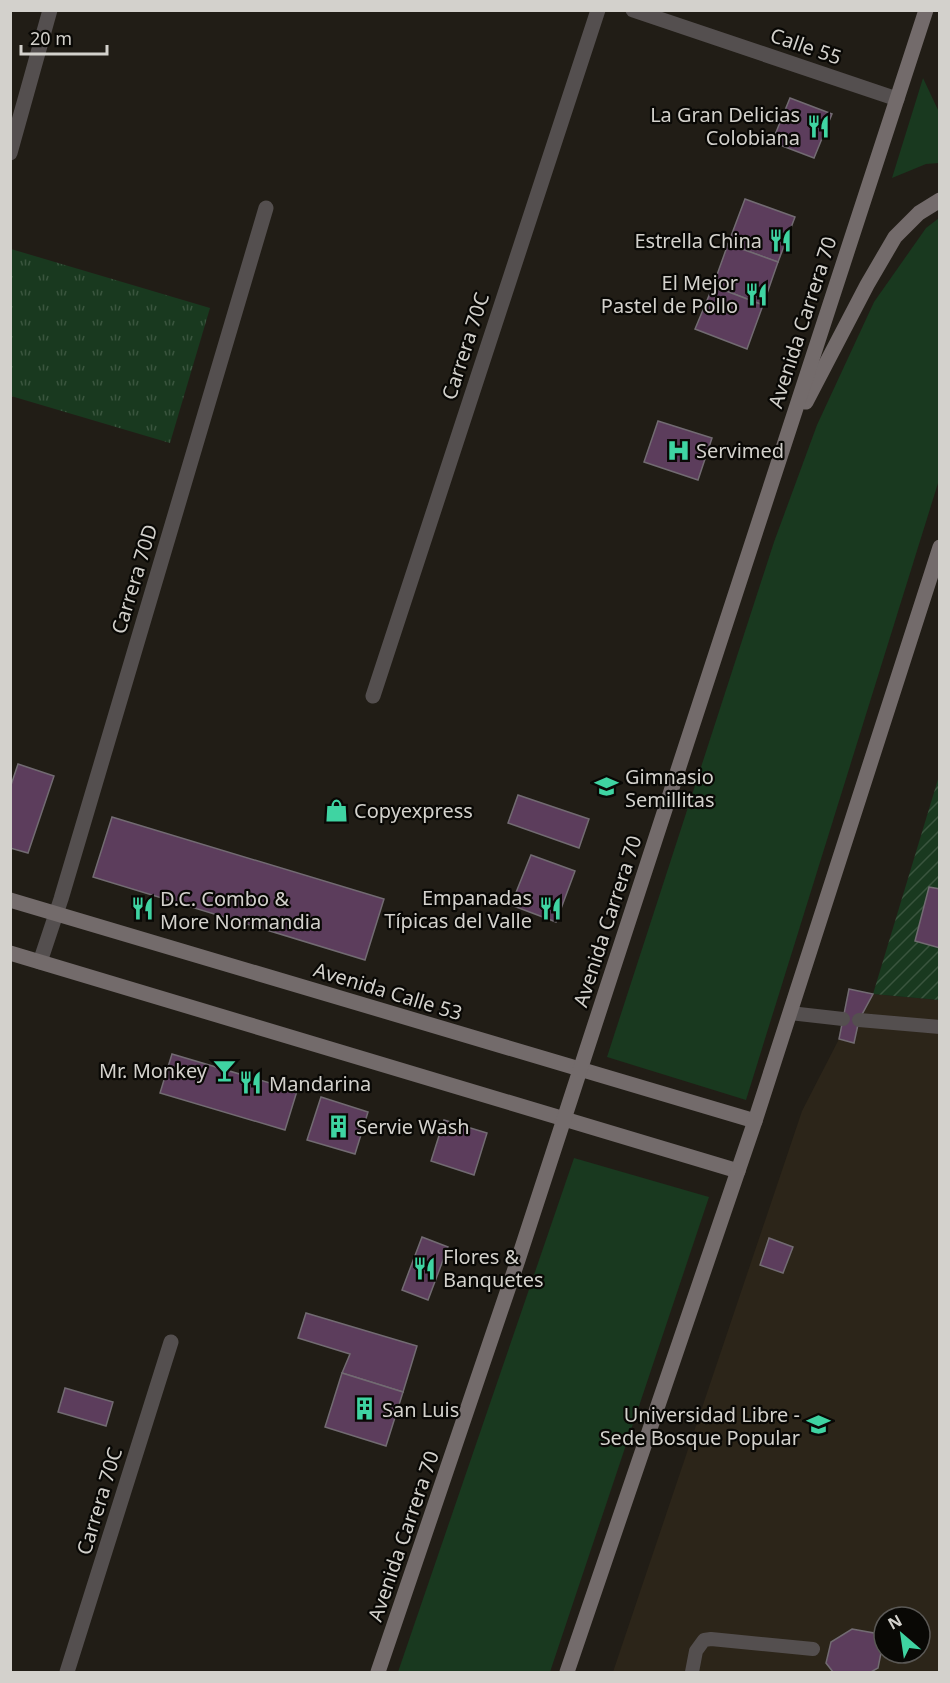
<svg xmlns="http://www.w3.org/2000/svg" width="950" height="1683" font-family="'Noto Sans',sans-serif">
  <defs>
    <pattern id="park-tufts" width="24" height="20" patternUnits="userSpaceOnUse" patternTransform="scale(1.5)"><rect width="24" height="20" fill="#19391f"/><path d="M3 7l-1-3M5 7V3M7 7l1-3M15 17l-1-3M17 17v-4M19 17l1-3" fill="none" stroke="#3a553e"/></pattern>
    <pattern id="garden-furrows" width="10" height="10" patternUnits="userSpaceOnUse" patternTransform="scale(1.5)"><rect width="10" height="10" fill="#19391f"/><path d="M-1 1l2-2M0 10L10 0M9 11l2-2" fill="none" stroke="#3a553e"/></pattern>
  </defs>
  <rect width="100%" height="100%" fill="#211d16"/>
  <path fill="#2c2519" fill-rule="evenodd" d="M849 989 873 994 939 1000V1672H613L802 1111 839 1039ZM884 1617H920V1653H884Z"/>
  <g fill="#19391f">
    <path d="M923 78 939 112V163L926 164 892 178Z"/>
    <path d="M939 218V480L746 1100 607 1057 774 542 817 425 874 302 926 228Z"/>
    <path d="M574 1158 709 1197 550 1672H398Z"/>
  </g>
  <path fill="url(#park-tufts)" d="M11 249 210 308 170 443 11 396Z"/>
  <path fill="url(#garden-furrows)" d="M939 776V1000L873 994Z"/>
  <g fill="#5c3d5c" stroke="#726b72" stroke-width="1.5">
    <path d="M790 98 832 114 814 158 772 142Z"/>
    <path d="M745 199 795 217 778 262 728 244Z"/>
    <path d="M728 244 778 262 763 305 713 286Z"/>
    <path d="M713 286 763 305 747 349 695 329Z"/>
    <path d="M658 421 712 438 698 480 644 462Z"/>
    <path d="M18 764 54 776 28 853 10 848V788Z"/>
    <path d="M518 795 589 819 579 848 508 823Z"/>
    <path d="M112 817 384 899 365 960 93 877Z"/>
    <path d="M531 855 575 871 556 922 511 905Z"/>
    <path d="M929 887 940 889V948L915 941Z"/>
    <path d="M849 989 873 994 859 1020 854 1043 839 1039Z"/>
    <path d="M172 1054 297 1091 285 1130 160 1093Z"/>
    <path d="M321 1097 368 1112 355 1154 307 1140Z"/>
    <path d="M444 1120 487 1133 474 1175 431 1161Z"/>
    <path d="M422 1237 448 1247 428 1300 402 1290Z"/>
    <path d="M769 1238 793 1247 783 1273 760 1265Z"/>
    <path d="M306 1313 417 1346 403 1392 342 1373 350 1354 298 1338Z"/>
    <path d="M342 1373 403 1392 386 1446 325 1427Z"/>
    <path d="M65 1388 113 1402 106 1426 58 1412Z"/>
    <path d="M852 1629 874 1633 882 1648 878 1668 871 1672H833L826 1663 831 1642Z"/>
  </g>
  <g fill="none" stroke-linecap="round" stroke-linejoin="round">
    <g stroke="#544f4f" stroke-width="14">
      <path d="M790 1013 843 1019"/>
      <path d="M859 1020 940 1027"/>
      <path d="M692 1672 696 1651 704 1640 711 1639 813 1649"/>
    </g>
    <g stroke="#544f4f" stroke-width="15">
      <path d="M633 10 897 99"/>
      <path d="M10 153 50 10"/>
      <path d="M373 696 598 10"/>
      <path d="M40 962 61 899 266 208"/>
      <path d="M67 1672 171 1342"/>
    </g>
    <g stroke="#736b6b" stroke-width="15">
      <path d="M806 402 867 285 895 237 919 213 940 200"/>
      <path d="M10 900 755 1121"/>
      <path d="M10 953 738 1171"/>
      <path d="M378 1672 518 1260 926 10"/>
      <path d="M567 1672 755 1121 940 547"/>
    </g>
  </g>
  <defs>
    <symbol id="restaurant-bare" viewBox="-9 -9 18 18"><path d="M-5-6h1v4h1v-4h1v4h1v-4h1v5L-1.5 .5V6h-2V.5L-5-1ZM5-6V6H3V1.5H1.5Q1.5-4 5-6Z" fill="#3fd4a2" stroke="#090805" stroke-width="2.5" paint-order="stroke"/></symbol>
    <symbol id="hospital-bare" viewBox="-9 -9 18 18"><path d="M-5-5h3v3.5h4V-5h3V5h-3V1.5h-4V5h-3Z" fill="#3fd4a2" stroke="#090805" stroke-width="2.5" paint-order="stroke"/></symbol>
    <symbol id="school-bare" viewBox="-9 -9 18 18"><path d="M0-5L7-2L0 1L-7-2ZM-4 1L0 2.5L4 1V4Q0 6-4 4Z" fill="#3fd4a2" stroke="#090805" stroke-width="2.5" paint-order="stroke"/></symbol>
    <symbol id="shop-bare" viewBox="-9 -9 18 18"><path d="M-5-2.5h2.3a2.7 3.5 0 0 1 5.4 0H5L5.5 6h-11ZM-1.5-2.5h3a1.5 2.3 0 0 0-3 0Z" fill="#3fd4a2" stroke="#090805" stroke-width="2.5" paint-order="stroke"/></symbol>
    <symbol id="bar-bare" viewBox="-9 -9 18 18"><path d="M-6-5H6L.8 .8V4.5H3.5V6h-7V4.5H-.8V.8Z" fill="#3fd4a2" stroke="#090805" stroke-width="2.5" paint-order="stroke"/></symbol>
    <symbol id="building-bare" viewBox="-9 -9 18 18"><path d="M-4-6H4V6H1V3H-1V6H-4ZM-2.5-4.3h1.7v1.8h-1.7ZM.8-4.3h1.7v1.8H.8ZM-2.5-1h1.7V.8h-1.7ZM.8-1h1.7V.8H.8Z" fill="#3fd4a2" stroke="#090805" stroke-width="2.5" paint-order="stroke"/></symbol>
    <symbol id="university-bare" viewBox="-9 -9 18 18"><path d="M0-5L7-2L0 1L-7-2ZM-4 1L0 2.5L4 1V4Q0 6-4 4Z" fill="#3fd4a2" stroke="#090805" stroke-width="2.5" paint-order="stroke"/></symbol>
  </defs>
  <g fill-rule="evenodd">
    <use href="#restaurant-bare" x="802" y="110" width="33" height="33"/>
    <use href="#restaurant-bare" x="764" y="224" width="33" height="33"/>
    <use href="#restaurant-bare" x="740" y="278" width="33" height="33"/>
    <use href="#hospital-bare" x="662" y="434" width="33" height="33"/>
    <use href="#school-bare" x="590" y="770" width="33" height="33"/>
    <use href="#shop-bare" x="320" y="794" width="33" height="33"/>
    <use href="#restaurant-bare" x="534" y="892" width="33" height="33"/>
    <use href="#restaurant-bare" x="126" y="892" width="33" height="33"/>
    <use href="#bar-bare" x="208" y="1054" width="33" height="33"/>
    <use href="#restaurant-bare" x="234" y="1066" width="33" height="33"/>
    <use href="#building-bare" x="322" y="1110" width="33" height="33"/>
    <use href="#restaurant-bare" x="408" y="1252" width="33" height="33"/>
    <use href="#building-bare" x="348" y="1392" width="33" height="33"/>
    <use href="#university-bare" x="802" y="1408" width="33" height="33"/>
  </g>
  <g text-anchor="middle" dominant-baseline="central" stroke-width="4.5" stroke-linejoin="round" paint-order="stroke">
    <g font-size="20" fill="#d3d1cc" stroke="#090805">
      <text transform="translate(806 46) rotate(19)">Calle 55</text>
      <text transform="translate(802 322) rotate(-72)">Avenida Carrera 70</text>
      <text transform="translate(465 346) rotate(-72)">Carrera 70C</text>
      <text transform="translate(134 579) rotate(-73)">Carrera 70D</text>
      <text transform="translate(607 921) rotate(-72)">Avenida Carrera 70</text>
      <text transform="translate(388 991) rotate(17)">Avenida Calle 53</text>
      <text transform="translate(99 1501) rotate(-73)">Carrera 70C</text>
      <text transform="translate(403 1536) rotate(-71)">Avenida Carrera 70</text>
    </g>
    <g font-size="20" fill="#d3d1cc" stroke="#090805" text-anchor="start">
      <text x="800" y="114" text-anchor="end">La Gran Delicias<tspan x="800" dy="23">Colobiana</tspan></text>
      <text x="762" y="240" text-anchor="end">Estrella China</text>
      <text x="738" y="282" text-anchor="end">El Mejor<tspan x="738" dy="23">Pastel de Pollo</tspan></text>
      <text x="696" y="450">Servimed</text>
      <text x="625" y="776">Gimnasio<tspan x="625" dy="23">Semillitas</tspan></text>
      <text x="354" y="810">Copyexpress</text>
      <text x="532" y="897" text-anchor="end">Empanadas<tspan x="532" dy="23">Típicas del Valle</tspan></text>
      <text x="160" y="898">D.C. Combo &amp;<tspan x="160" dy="23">More Normandia</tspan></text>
      <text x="207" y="1070" text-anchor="end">Mr. Monkey</text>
      <text x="269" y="1083">Mandarina</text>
      <text x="356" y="1126">Servie Wash</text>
      <text x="443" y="1256">Flores &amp;<tspan x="443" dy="23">Banquetes</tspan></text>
      <text x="382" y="1409">San Luis</text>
      <text x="800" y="1414" text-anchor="end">Universidad Libre -<tspan x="800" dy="23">Sede Bosque Popular</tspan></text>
    </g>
  </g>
  <rect width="950" height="1683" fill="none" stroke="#d3d1cc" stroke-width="24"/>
  <g transform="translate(902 1635) rotate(331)"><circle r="28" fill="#090805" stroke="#5a5855" stroke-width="1.5"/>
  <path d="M0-4.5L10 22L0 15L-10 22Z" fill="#3fd4a2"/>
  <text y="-9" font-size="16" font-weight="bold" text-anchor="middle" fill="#d3d1cc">N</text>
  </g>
  <path d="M21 45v9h86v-9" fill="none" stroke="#d3d1cc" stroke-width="3"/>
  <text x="30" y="45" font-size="18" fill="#d3d1cc" stroke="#090805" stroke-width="4.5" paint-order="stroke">20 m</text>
</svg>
